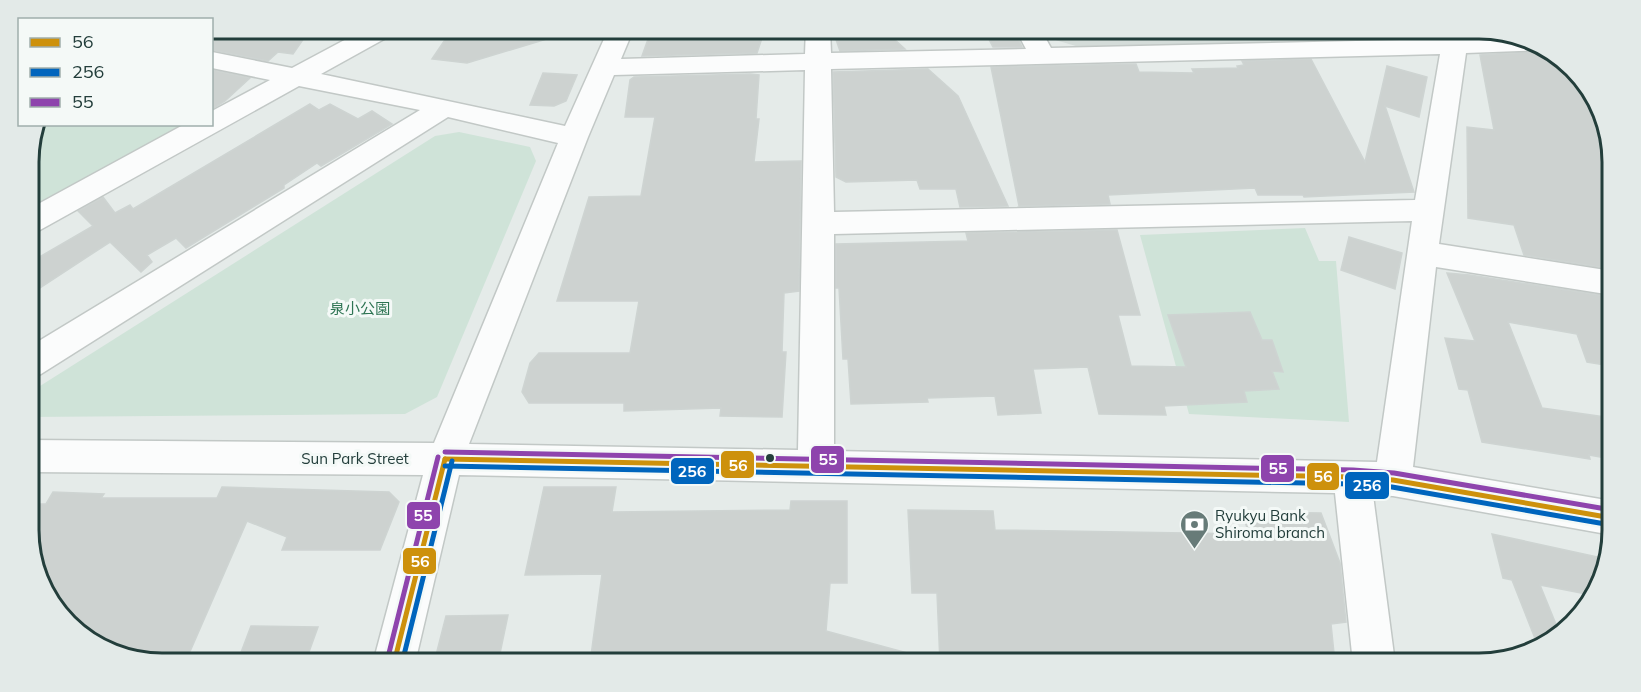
<svg xmlns="http://www.w3.org/2000/svg" width="1641" height="692" font-family="Mulish,'Noto Sans JP',sans-serif">
  <rect width="100%" height="100%" fill="#e5ebe9"/>
  <path fill="#d4dcd9" d="M1038 29H1436L1434 36 1086 49 1052 39Z"/>
  <g fill="#cfe3d8">
    <path d="M36 125H187L29 211V153Z"/>
    <path d="M459 132 530 147 536 161 437 397 405 414 29 417V393L435 136Z"/>
    <path d="M1305 228 1319 261H1336L1349 422 1189 414 1140 235Z"/>
  </g>
  <g fill="#cdd2d0" stroke="#ced4d2" stroke-width="1.5">
    <path d="M212 28H311L293 54 278 52 268 61 212 50Z"/>
    <path d="M453 28H559L560 35 467 63 432 59Z"/>
    <path d="M652 28H738L764 32 757 53 642 56Z"/>
    <path d="M832 28H882L905 49 840 51Z"/>
    <path d="M983 28H1013L1022 47H993Z"/>
    <path d="M1547 51 1582 78 1611 144 1612 269 1524 255 1514 225 1468 218 1467 127 1494 130 1480 55Z"/>
    <path d="M1311 59 1365 162 1387 66 1427 77 1419 117 1385 106 1414 192 1304 197 1303 195H1258L1255 188 1108 195 1110 204 1019 206 991 67 1136 64 1139 72 1194 73 1192 69 1238 68 1237 66 1244 65 1242 61Z"/>
    <path d="M928 69 958 96 1008 206 960 207 956 189H920L917 180 846 182 836 177 833 72Z"/>
    <path d="M212 70 250 78 225 101 212 109Z"/>
    <path d="M543 73 577 75 566 101 554 106 530 105Z"/>
    <path d="M750 74 759 75 756 119H759L754 162 801 161 799 291 784 293 782 352H786L782 417 720 416 721 408 624 411V403H529L522 392 530 363 539 353H630L639 301H557L589 197 641 196 655 117H625L630 80 634 77Z"/>
    <path d="M310 104 319 110 330 104 358 119 372 111 392 124 321 166 317 163 284 185V188L186 248 176 238 147 255 152 262 141 272 110 242 29 295V263L93 226 78 211 103 197 115 213 130 205 133 209Z"/>
    <path d="M1117 230 1140 315H1118L1131 366 1186 367 1168 315 1250 312 1262 340H1272L1283 372 1272 371 1279 389 1244 391 1247 402 1164 406 1166 415 1099 414 1088 367 1033 369 1041 413 998 415 995 396 927 398 928 402 851 404 848 359H843L839 288H836V244L968 241 966 233Z"/>
    <path d="M1349 237 1402 253 1395 289 1341 270Z"/>
    <path d="M1447 273 1470 275 1612 297V366L1587 362 1577 334 1508 322 1542 408 1612 418V459L1589 455 1590 459 1482 442 1468 390 1459 389 1445 338 1475 341Z"/>
    <path d="M222 487 389 492 399 502 380 550H282L287 537 247 521 185 663H162L111 653 56 612 30 548V504H46L53 492 104 494 101 498H217Z"/>
    <path d="M544 487H616L612 512 790 510 791 501H847V583H830L826 631 915 655 914 663H590L602 574 525 575Z"/>
    <path d="M908 510 993 511 995 530 1249 534 1242 512 1321 513 1340 563 1346 622 1331 624 1335 663H940L937 593H912Z"/>
    <path d="M1492 534 1607 559 1602 581 1591 595 1540 585 1560 634 1554 641 1538 646 1512 580 1503 578Z"/>
    <path d="M508 615 498 663H434L446 616Z"/>
    <path d="M251 626 318 627 305 663H237Z"/>
  </g>
  <g fill="none" stroke-linecap="round" stroke-linejoin="round">
    <defs>
      <path id="minor" d="M367 28H398L395 33 321 74 565 126 609 28H634L621 59 805 54 806 28H830L831 53 1026 49 1015 28H1040L1051 48 1443 39 1445 28H1469L1468 38 1521 37 1530 39 1545 50 1466 53 1439 244 1612 271V295L1436 267 1413 467 1612 501V535L1393 496 1373 495 1395 663H1353L1335 493 459 475 415 663H373L423 475 30 472 29 440 434 443 558 143 448 117 41 374 29 378V347L420 110 299 86 40 230 29 233V209L185 124H212V111L270 80 212 68V52L292 68ZM1440 54 1415 200 834 212 831 69ZM805 70 798 450 469 444 588 137 614 75ZM1412 221 1377 462 834 451V234Z"/>
    </defs>
    <use href="#minor" stroke="#c2c8c6" stroke-width="3"/>
    <use href="#minor" fill="#fbfcfc" fill-rule="evenodd"/>
    <defs>
      <g id="bus-1">
        <path d="M445 459 1352 477 1393 480 1612 518"/>
        <path d="M394 663 445 459"/>
      </g>
      <g id="bus-2">
        <path d="M445 466 1352 484 1392 487 1611 525"/>
        <path d="M402 663 452 461"/>
      </g>
      <g id="bus-3">
        <path d="M445 452 1353 470 1394 473 1612 510"/>
        <path d="M387 661 438 457"/>
      </g>
    </defs>
    <use href="#bus-1" stroke="#f4f9f7" stroke-width="10"/>
    <use href="#bus-2" stroke="#f4f9f7" stroke-width="10"/>
    <use href="#bus-3" stroke="#f4f9f7" stroke-width="10"/>
    <use href="#bus-1" stroke="#cd910c" stroke-width="5"/>
    <use href="#bus-2" stroke="#0065bd" stroke-width="5"/>
    <use href="#bus-3" stroke="#8e44ad" stroke-width="5"/>
  </g>
  <defs>
    <symbol id="bank-pin" viewBox="-11 -11 22 30"><path d="M0 17L-7.5 6A9.5 9.5 0 1 1 7.5 6Z" fill="#677b78" stroke="#f4f9f7"/><path d="M-6-4H6V4H-6ZM0-2.3a2.3 2.3 0 1 0 0 4.6a2.3 2.3 0 1 0 0-4.6Z" fill="#fff"/></symbol>
  </defs>
  <g fill-rule="evenodd">
    <use href="#bank-pin" x="1178" y="508" width="33" height="45"/>
  </g>
  <circle fill="#233e3b" stroke="#f4f9f7" stroke-width="2" cx="770" cy="458" r="5"/>
  <g text-anchor="middle" dominant-baseline="central" stroke-width="6" stroke-linejoin="round" paint-order="stroke">
    <g font-size="15" fill="#2e7453" stroke="#f4f9f7">
      <text x="360" y="308">泉小公園</text>
    </g>
    <g font-size="15" fill="#233e3b" stroke="#f4f9f7">
      <text x="355" y="458">Sun Park Street</text>
    </g>
    <g font-size="15" fill="#233e3b" stroke="#f4f9f7" text-anchor="start">
      <text x="1215" y="515">Ryukyu Bank<tspan x="1215" dy="17">Shiroma branch</tspan></text>
    </g>
  </g>
  <path d="M0 0H1641V692H0ZM162 39H1479A123 123 0 0 1 1602 162V530A123 123 0 0 1 1479 653H162A123 123 0 0 1 39 530V162A123 123 0 0 1 162 39Z" fill="#e3eae8" fill-rule="evenodd"/>
  <path fill="none" stroke="#233e3b" stroke-width="3" d="M162 39H1479A123 123 0 0 1 1602 162V530A123 123 0 0 1 1479 653H162A123 123 0 0 1 39 530V162A123 123 0 0 1 162 39Z"/>
  <g stroke="#f4f9f7" stroke-width="2">
    <rect x="810" y="445" width="35" height="29" rx="6" fill="#8e44ad"/>
    <rect x="720" y="450" width="35" height="29" rx="6" fill="#cd910c"/>
    <rect x="1260" y="454" width="35" height="29" rx="6" fill="#8e44ad"/>
    <rect x="670" y="457" width="45" height="28" rx="6" fill="#0065bd"/>
    <rect x="1306" y="462" width="34" height="29" rx="6" fill="#cd910c"/>
    <rect x="1344" y="471" width="46" height="29" rx="6" fill="#0065bd"/>
    <rect x="406" y="501" width="35" height="29" rx="6" fill="#8e44ad"/>
    <rect x="402" y="547" width="35" height="28" rx="6" fill="#cd910c"/>
  </g>
  <g font-size="16" text-anchor="middle" font-weight="bold" fill="#fff">
    <text x="828" y="465">55</text>
    <text x="738" y="471">56</text>
    <text x="1278" y="474">55</text>
    <text x="692" y="477">256</text>
    <text x="1323" y="482">56</text>
    <text x="1367" y="491">256</text>
    <text x="423" y="521">55</text>
    <text x="420" y="567">56</text>
  </g>
  <rect x="18" y="18" width="195" height="108" fill="#f4f9f7" stroke="#a0aeac" stroke-width="1.5"/>
  <rect x="30" y="38" width="30" height="9" fill="#cd910c" stroke="#a0aeac" stroke-width="1.5"/>
  <text x="72" y="48" font-size="18" fill="#233e3b">56</text>
  <rect x="30" y="68" width="30" height="9" fill="#0065bd" stroke="#a0aeac" stroke-width="1.5"/>
  <text x="72" y="78" font-size="18" fill="#233e3b">256</text>
  <rect x="30" y="98" width="30" height="9" fill="#8e44ad" stroke="#a0aeac" stroke-width="1.5"/>
  <text x="72" y="108" font-size="18" fill="#233e3b">55</text>
</svg>
